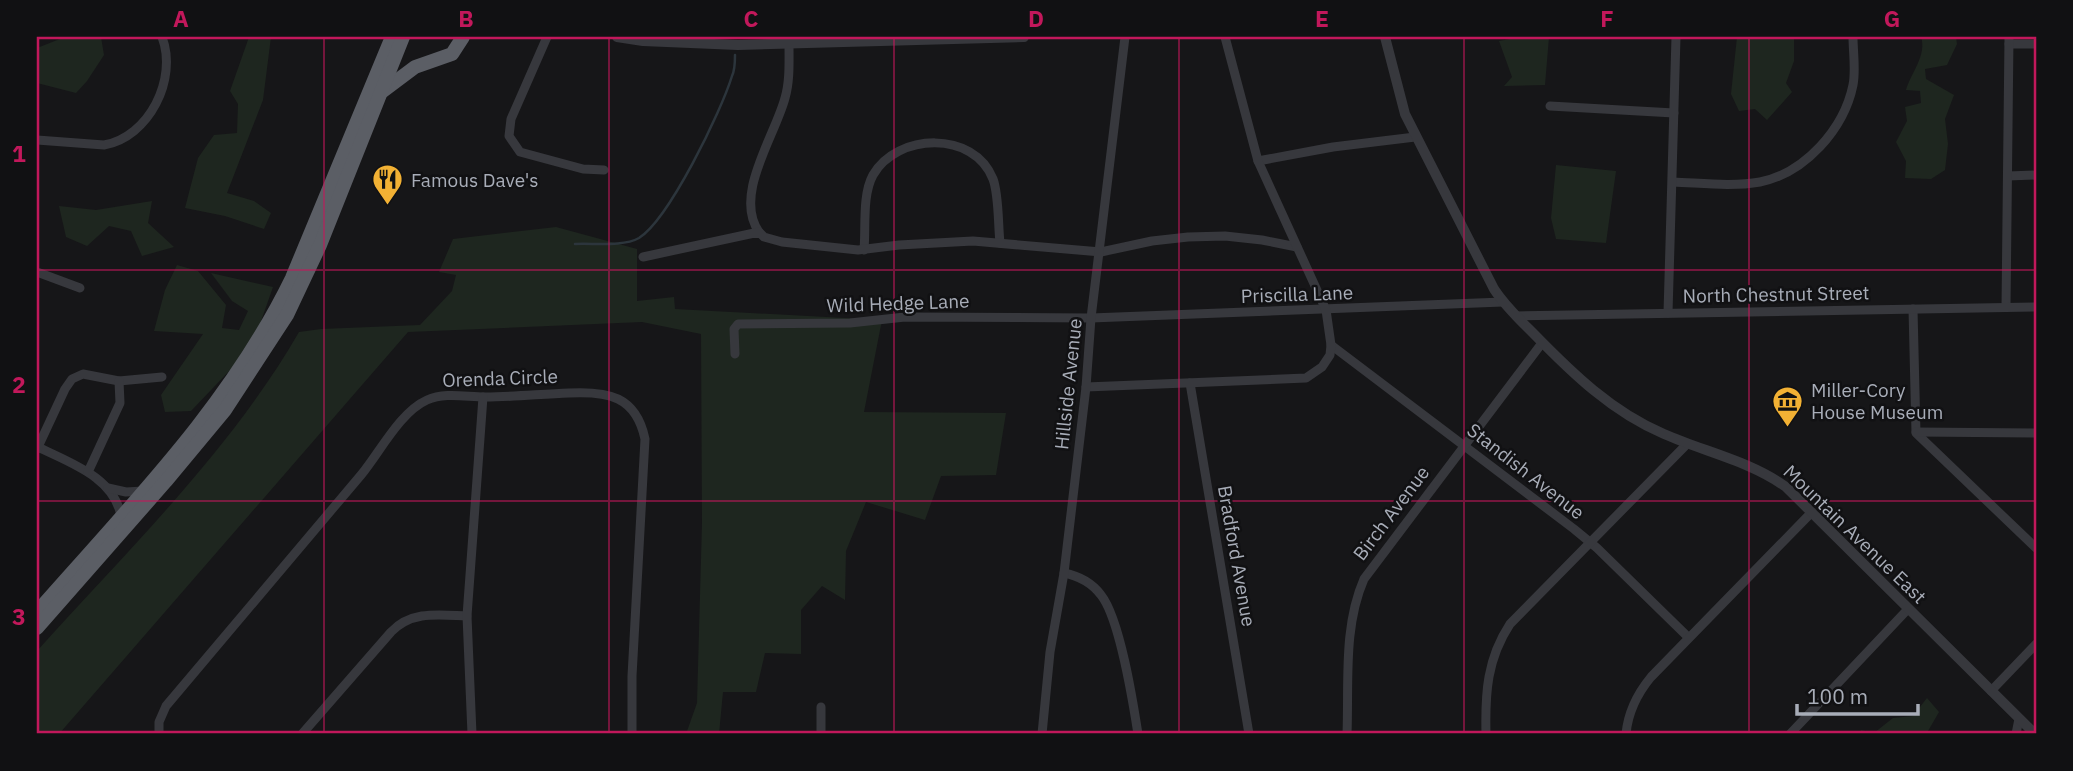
<svg xmlns="http://www.w3.org/2000/svg" width="2073" height="771" font-family="'IBM Plex Sans',sans-serif">
  <rect width="100%" height="100%" fill="#161618"/>
  <g fill="#1e261f">
    <path d="M65 37H101L104 55 87 81 76 93 37 83V48Z"/>
    <path d="M249 37H271L263 100 227 193 254 201 271 213 264 229 225 216 185 208 198 158 214 135 237 133 238 104 230 91Z"/>
    <path d="M1521 37H1549L1545 85 1504 86 1512 77 1499 41Z"/>
    <path d="M1737 37H1794V61L1786 83 1792 92 1767 120 1755 109 1739 111 1731 94Z"/>
    <path d="M1921 37H1956L1957 44 1947 65 1925 69 1926 79 1954 95 1945 119 1948 144 1945 170 1931 179 1905 178 1906 161 1896 142 1907 121 1905 107 1921 103 1920 91 1906 90C1911 73 1927 55 1921 37Z"/>
    <path d="M1556 165 1616 171 1606 243 1556 239 1551 218Z"/>
    <path d="M152 201 148 223 174 247 142 256 131 231 109 226 87 246 66 237 59 206 96 210Z"/>
    <path d="M556 227 637 249V301L674 297 675 309 882 320 864 412 1006 413 996 475 941 476 925 520 866 502 846 551 845 600 822 586 801 610V654L765 653 756 692H723L719 734H686L697 703 702 523 701 334 642 322 408 332 59 734H37V651C128 550 231 450 299 332L321 329 420 325 452 291 456 275 439 272 453 239Z"/>
    <path d="M177 265 198 271 226 305 222 328 239 330 248 311 232 301 211 273 273 287 260 324 232 368 191 411 165 412 161 395 203 334 154 331 165 290Z"/>
    <path d="M1927 698 1939 712 1928 731 1923 734H1859L1861 730 1874 733 1893 718 1913 716Z"/>
  </g>
  <g fill="none" stroke-linecap="round" stroke-linejoin="round">
    <path stroke="#2c353c" stroke-width="2.5" d="M575 244C594 243 623 247 639 238 669 219 721 112 732 76 735 70 735 63 735 55"/>
    <g stroke="#37383d" stroke-width="9">
      <path d="M547 37 511 119 509 136 520 152 583 169 604 170"/>
      <path d="M2009 44H2036"/>
      <path d="M1550 106 1674 113"/>
      <path d="M37 140 104 145C149 137 178 79 162 37"/>
      <path d="M1258 161 1333 147 1415 137"/>
      <path d="M2008 176 2036 175"/>
      <path d="M1673 182C1701 183 1732 187 1760 182 1805 173 1844 129 1853 85 1856 70 1853 52 1853 37"/>
      <path d="M759 232C733 195 775 136 785 98 790 81 789 62 789 44"/>
      <path d="M864 250C866 227 862 195 873 175 897 133 974 130 993 179 999 195 998 225 1000 243"/>
      <path d="M643 257 759 232 764 237 782 242 858 250 899 245 973 241 1101 252 1152 241 1188 237 1225 236 1262 240 1297 247"/>
      <path d="M37 272 80 288"/>
      <path d="M2006 307 2009 37"/>
      <path d="M1913 309 1916 433 2036 548"/>
      <path d="M1668 313 1676 37"/>
      <path d="M1516 316 2036 307"/>
      <path d="M1331 345 1574 529 1597 548 1688 637"/>
      <path d="M735 354 734 329 738 324 850 323 905 317 1091 318 1503 302"/>
      <path d="M1190 383 1249 734"/>
      <path d="M1086 387 1306 378 1322 367 1330 355 1331 345 1326 310 1258 161 1225 37"/>
      <path d="M1916 432 2036 433"/>
      <path d="M38 447C70 463 114 477 121 516"/>
      <path d="M37 449 65 389 72 379 83 374 119 381 162 377"/>
      <path d="M88 472 120 403 119 381"/>
      <path d="M108 488 126 492 143 491"/>
      <path d="M1064 573C1079 576 1092 583 1101 595 1120 619 1133 702 1138 734"/>
      <path d="M1991 691 2036 644"/>
      <path d="M159 734V722L166 706C231 629 296 552 361 475 380 452 400 412 427 400 445 392 466 397 485 397 513 397 541 394 569 393 608 391 636 396 645 439L632 676V734"/>
      <path d="M302 734 391 632C412 610 440 615 467 616"/>
      <path d="M472 734 467 616 483 397"/>
      <path d="M821 734V707"/>
      <path d="M1042 734 1050 652 1064 573 1086 387 1091 318 1125 37"/>
      <path d="M1347 734C1349 683 1343 627 1364 579L1542 343"/>
      <path d="M1486 734C1485 693 1487 659 1510 624L1687 444"/>
      <path d="M1626 734C1628 712 1637 694 1651 677L1811 513"/>
      <path d="M1790 734 1908 609"/>
      <path d="M2016 734 2019 719"/>
    </g>
    <g stroke="#37383d" stroke-width="10">
      <path d="M617 37 643 41 738 45 1024 37"/>
      <path d="M1385 37 1405 114 1494 289C1505 306 1519 319 1533 333 1572 373 1612 412 1664 434 1705 452 1750 461 1786 487L2035 734"/>
    </g>
    <g stroke="#5b5e65" stroke-width="14">
      <path d="M383 91 415 67 452 54 463 37"/>
      <path d="M37 612C129 507 230 406 292 278L392 37"/>
      <path d="M37 628 166 481 225 410 287 315 320 245 403 37"/>
    </g>
  </g>
  <path fill="none" stroke="#c2185b" stroke-width="2" stroke-opacity="0.55" d="M324 37V734M609 37V734M894 37V734M1179 37V734M1464 37V734M1749 37V734M37 270H2036M37 501H2036"/>
  <defs>
    <symbol id="restaurant-pin" viewBox="-11 -11 22 30"><path d="M0 17L-7.5 6A9.5 9.5 0 1 1 7.5 6Z" fill="#f2b134" stroke="#111113"/><path d="M-5-6h1v4h1v-4h1v4h1v-4h1v5L-1.5 .5V6h-2V.5L-5-1ZM5-6V6H3V1.5H1.5Q1.5-4 5-6Z" fill="#111"/></symbol>
    <symbol id="museum-pin" viewBox="-11 -11 22 30"><path d="M0 17L-7.5 6A9.5 9.5 0 1 1 7.5 6Z" fill="#f2b134" stroke="#111113"/><path d="M0-6L6-3V-2H-6V-3ZM-5-1h2V3h-2ZM-1-1h2V3h-2ZM3-1h2V3H3ZM-6 4H6V6H-6Z" fill="#111"/></symbol>
  </defs>
  <g fill-rule="evenodd">
    <use href="#restaurant-pin" x="370" y="162" width="35" height="47"/>
    <use href="#museum-pin" x="1770" y="384" width="35" height="47"/>
  </g>
  <g text-anchor="middle" dominant-baseline="central" stroke-width="5" stroke-linejoin="round" paint-order="stroke">
    <g font-size="19" fill="#a8adb8" stroke="#111113" text-anchor="start">
      <text x="411" y="180">Famous Dave's</text>
      <text x="1811" y="390">Miller-Cory<tspan x="1811" dy="22">House Museum</tspan></text>
    </g>
    <g font-size="19" fill="#a8adb8" stroke="#111113">
      <text transform="translate(1297 294) rotate(-2)">Priscilla Lane</text>
      <text transform="translate(1776 294) rotate(-1)">North Chestnut Street</text>
      <text transform="translate(898 303) rotate(-2)">Wild Hedge Lane</text>
      <text transform="translate(500 378) rotate(-2)">Orenda Circle</text>
      <text transform="translate(1068 384) rotate(-84)">Hillside Avenue</text>
      <text transform="translate(1526 471) rotate(38)">Standish Avenue</text>
      <text transform="translate(1391 513) rotate(-53)">Birch Avenue</text>
      <text transform="translate(1855 534) rotate(44)">Mountain Avenue East</text>
      <text transform="translate(1237 556) rotate(80)">Bradford Avenue</text>
    </g>
  </g>
  <rect width="2073" height="771" fill="none" stroke="#111113" stroke-width="77"/>
  <path d="M1797 704v10h121v-10" fill="none" stroke="#a8adb8" stroke-width="3.5"/>
  <text x="1807" y="704" font-size="21" fill="#a8adb8" stroke="#111113" stroke-width="5" paint-order="stroke">100 m</text>
  <rect x="38" y="38" width="1997" height="694" fill="none" stroke="#c2185b" stroke-width="2.5"/>
  <g font-size="23" text-anchor="middle" font-weight="bold" fill="#c2185b">
    <text x="181" y="27">A</text>
    <text x="466" y="27">B</text>
    <text x="751" y="27">C</text>
    <text x="1036" y="27">D</text>
    <text x="1322" y="27">E</text>
    <text x="1607" y="27">F</text>
    <text x="1892" y="27">G</text>
    <text x="19" y="162">1</text>
    <text x="19" y="393">2</text>
    <text x="19" y="625">3</text>
  </g>
</svg>
